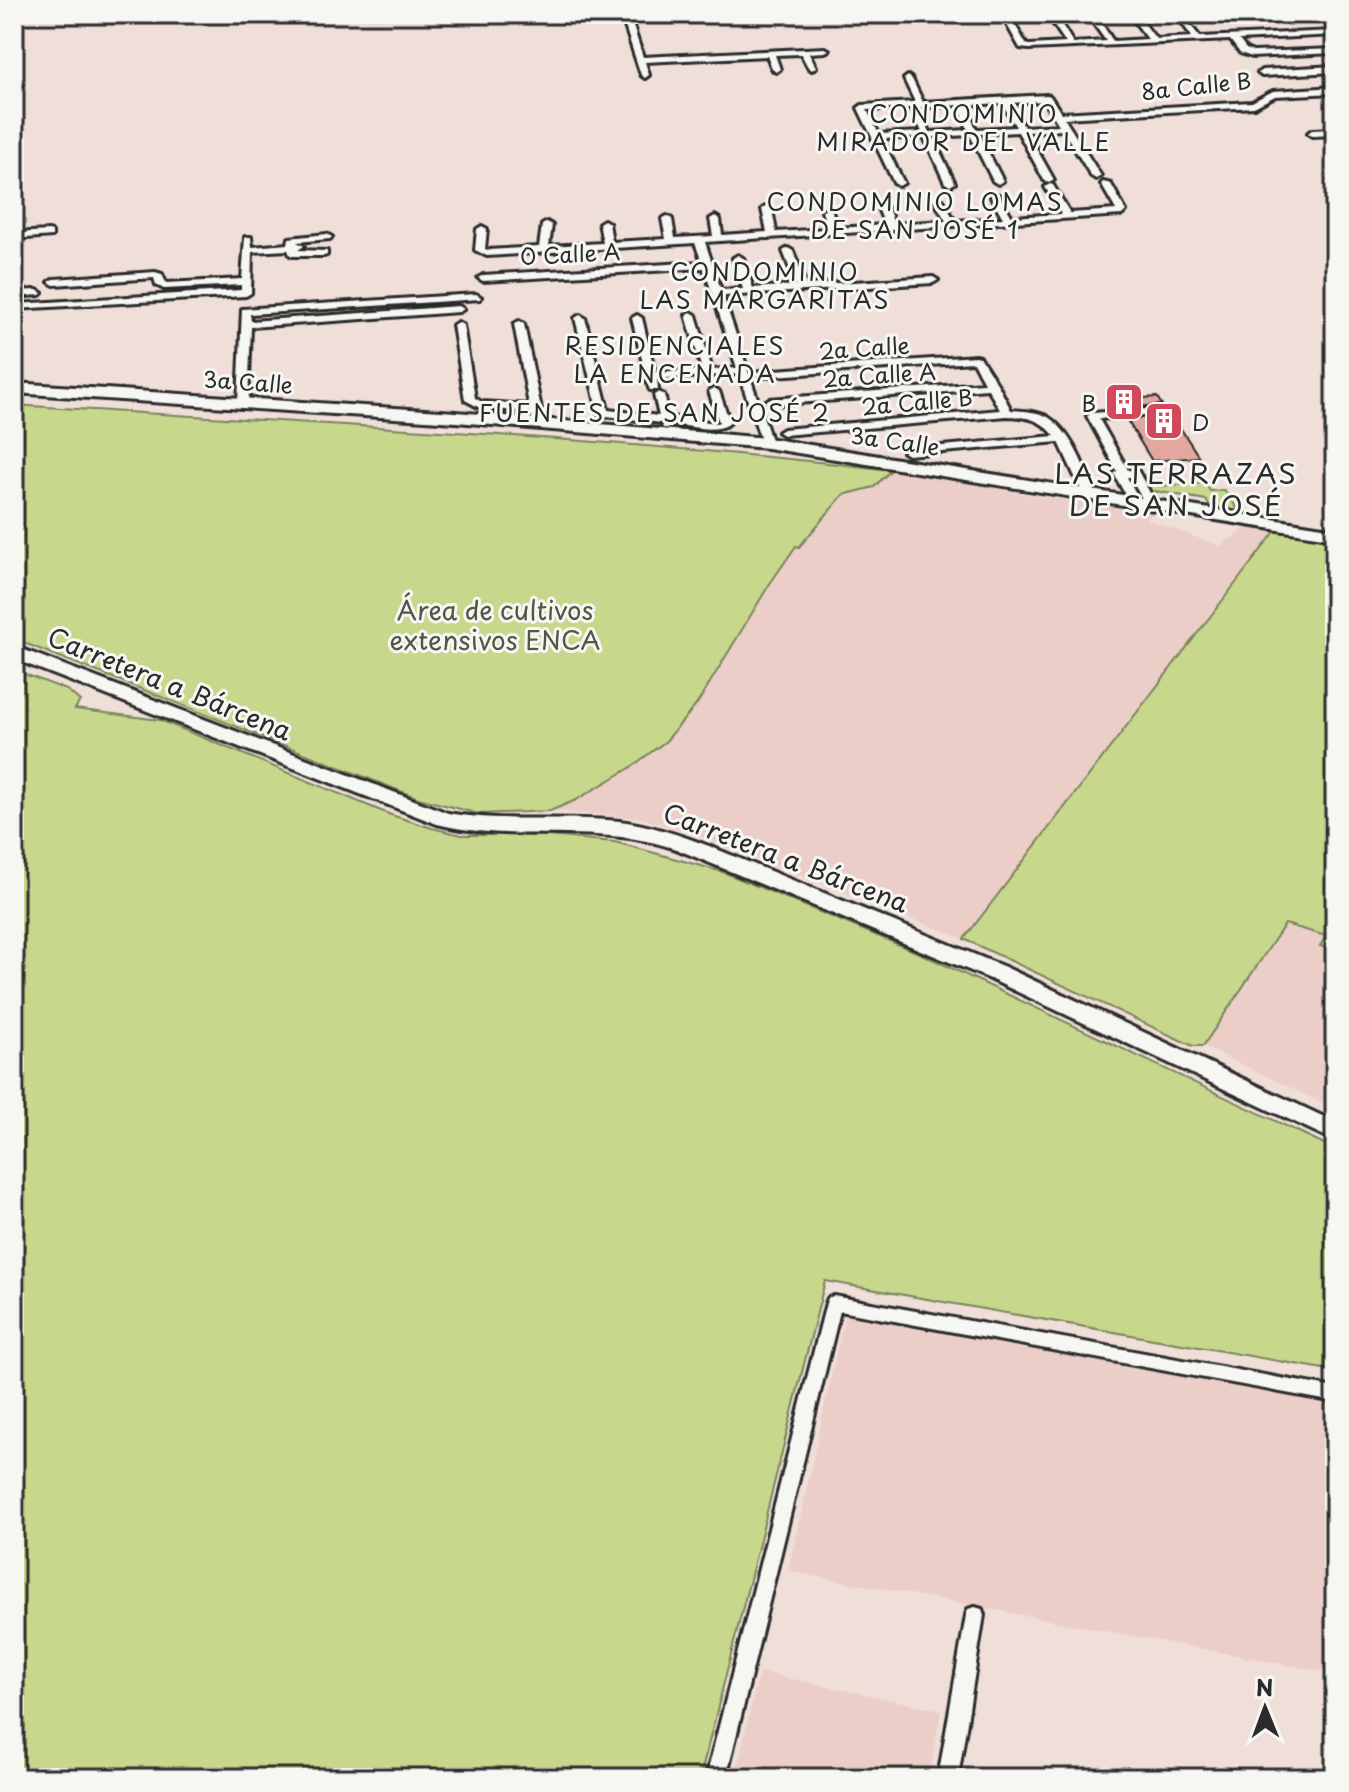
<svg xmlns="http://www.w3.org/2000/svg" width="1349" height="1792" font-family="'Playpen Sans',sans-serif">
  <rect width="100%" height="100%" fill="#f0dfd9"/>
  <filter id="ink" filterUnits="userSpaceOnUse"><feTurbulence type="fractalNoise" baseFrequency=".0125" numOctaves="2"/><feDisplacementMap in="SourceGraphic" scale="16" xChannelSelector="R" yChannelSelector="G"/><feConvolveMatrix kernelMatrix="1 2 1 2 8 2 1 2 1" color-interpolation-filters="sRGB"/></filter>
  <g filter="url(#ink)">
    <g fill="#eccec8">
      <path d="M891 470 1025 489 1019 493 1153 513 1147 519 1220 546 1252 524 1277 529 964 939 690 833 641 818 550 811 576 800 769 585 796 546H799L843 495 874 487Z"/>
      <path d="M1285 923 1326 936 1320 946 1335 951V1109L1203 1046Z"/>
      <path d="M845 1314 1335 1405V1674L788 1571Z"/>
      <path d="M759 1672 941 1710 929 1778 735 1776Z"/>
    </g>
    <g fill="#c7d88d" stroke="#79825c" stroke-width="2">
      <path d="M14 405C306 424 600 436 891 470L874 487 843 495 799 547 796 546 769 585 697 704 666 741 630 768 576 800 550 811 479 814 418 798 14 639Z"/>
      <path d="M1140 475H1143L1148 483H1156L1158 486 1205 483 1210 491 1224 490 1239 511 1209 505 1206 500 1155 491 1157 496 1152 494Z"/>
      <path d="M1277 529 1335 541V951L1320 946 1326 936 1285 924 1203 1046H1193L964 939Z"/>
      <path d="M14 670 67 690 80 701 75 709 160 720 391 815 432 828 462 835H538L615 842 723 872 926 956 1335 1149V1371L825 1281 700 1778H14Z"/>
    </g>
    <g fill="#e2a8a0" stroke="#2b2b2b" stroke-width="2">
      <path d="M1157 397 1162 405 1120 408 1115 400Z"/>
      <path d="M1168 414 1174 418 1199 457 1152 461 1127 420Z"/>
    </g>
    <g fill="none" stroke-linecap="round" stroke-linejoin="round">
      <defs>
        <g id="minor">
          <path d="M621 14H629L643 57 825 48 829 50 825 52 809 53 816 67 812 70 808 67 801 54 775 55 780 69 776 72 772 69 767 56 645 62 649 75 645 78 641 75Z"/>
          <path d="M1001 14H1009L1026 44 1029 45 1066 43 1052 22 1056 20H1059L1073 43 1106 41 1091 20 1095 18H1098L1113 41 1148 39 1130 16 1132 14H1137L1156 39 1192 37 1178 17 1182 15 1200 37 1335 31V35L1239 40 1246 49 1253 52 1335 49V53L1252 57 1240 53 1230 40 1029 49 1020 48Z"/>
          <path d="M1249 14H1302L1298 16 1237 19 1233 17Z"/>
          <path d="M1335 66V72L1262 76 1258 73 1262 70Z"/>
          <path d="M908 76 912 79 923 102 1047 95 1050 96 1061 113 1252 102 1273 91 1335 87V93L1275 96 1254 107 1064 118 1101 176 1096 179 1091 176 1063 130 1027 132 1054 180 1049 183 1044 180 1018 132 979 134 1003 181 998 184 993 181 970 135 933 137 955 183 950 186 945 183 924 137 882 139 904 183 899 186 894 183 858 108 862 105 915 102 904 79ZM1044 101 1059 125 1024 127 1011 103ZM1002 103 1016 127 976 129 967 105ZM959 105 968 130 930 132 919 108ZM911 108 922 132 879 134 867 110Z"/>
          <path d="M1335 129V135L1312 136 1308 133 1312 130Z"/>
          <path d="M1103 182 1111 184 1126 211 1122 215 705 242 721 290 743 289 733 258 738 255 743 258 753 288 796 285 783 251 788 248 793 251 806 285 933 277 938 280 933 283 723 296 772 443 767 446 762 443 739 374 657 379 658 390H650L649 388 632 318 637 315 642 318 655 373 702 370 686 315 691 312 696 315 712 370 737 368 704 268 483 281 478 278 483 275 702 262 695 243 487 256 475 250 477 229 482 226 487 229 485 249 488 250 539 247 542 225 547 222 552 225 549 246 603 243 599 223 604 220 609 223 612 242 666 239 662 219 667 216 672 219 675 238 713 236 710 219 715 216 720 219 722 235 767 232 762 209 767 206 772 209 776 232 827 229 822 211 827 208 832 211 836 228 885 225 878 208 883 205 888 208 894 224 946 221 935 202 940 199 943 200 955 221 1003 218 991 197 996 194 999 195 1012 217 1061 214 1045 187 1050 184 1053 185 1070 213 1116 210 1101 184Z"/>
          <path d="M49 231 52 232V236L14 239V233Z"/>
          <path d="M327 234 332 237 330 239 297 242 304 246 298 250 327 251V255L324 256H293L290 255 288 250 252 252 251 293 246 296 14 309V305L17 304 241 290V285L164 289 156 285 154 278 54 285 49 282 54 279 155 272 162 274 166 283 242 279 245 237H251L252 247 288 244 289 238Z"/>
          <path d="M14 243H20L22 245 14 249Z"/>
          <path d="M37 290 42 293 40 295 14 297V291Z"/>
          <path d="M476 294 481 297 480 299 250 314 251 321 459 306 464 309 459 312 251 327 248 403 243 406 238 403 242 309Z"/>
          <path d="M580 315 585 318 608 410 659 416 654 395 659 392 664 395 670 417 717 423 719 422 709 391 714 388 719 391 730 423C716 434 690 426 672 424L671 428H663L661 423 599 415 575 318Z"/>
          <path d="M519 321 524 324 541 409 542 418 537 421 533 420 530 412 480 408 465 400 453 325 458 322 463 325 475 398 482 402 529 405 514 324Z"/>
          <path d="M976 356 980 357 998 385 1011 410C1023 411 1037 411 1048 417 1071 431 1085 468 1094 492L1092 494H1084L1082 492 1059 442 908 455 903 452 908 449 1055 436C1041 419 1028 417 1007 416L783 435 778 432 783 429 1000 410 988 389 769 405 764 402 769 399 984 383 973 362 760 377 755 374 760 371Z"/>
          <path d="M1161 408 1166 411 1165 413 1099 419 1128 470 1138 471 1155 502 1149 505 1145 504 1130 477H1127L1139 499 1133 502 1129 501 1114 474 1117 471 1087 416 1092 413Z"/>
          <path d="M834 1296 1335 1388V1402L840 1311 726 1778H706L826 1303 828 1298Z"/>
          <path d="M975 1607 982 1609 984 1615 958 1778H938L966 1615 968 1609Z"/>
        </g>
        <path id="secondary" d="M14 383 456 412 767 438 1335 529V539L767 448 456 422 14 393Z"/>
        <path id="primary" d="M14 646 448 813C505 823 563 815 620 821 651 825 680 835 709 846L1005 967 1335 1122V1141L988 978 676 849C598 822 516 844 437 824L14 659Z"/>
      </defs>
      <use href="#minor" stroke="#2b2b2b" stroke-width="6"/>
      <use href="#secondary" stroke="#2b2b2b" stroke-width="6"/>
      <use href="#primary" stroke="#2b2b2b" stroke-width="6"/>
      <use href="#minor" fill="#f6f6f2" fill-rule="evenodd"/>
      <use href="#secondary" fill="#f6f6f2" fill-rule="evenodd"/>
      <use href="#primary" fill="#f6f6f2" fill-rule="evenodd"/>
    </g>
  </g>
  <defs>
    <symbol id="building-square" viewBox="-11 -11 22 22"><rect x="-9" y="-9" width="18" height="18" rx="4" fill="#d1495b" stroke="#f6f6f2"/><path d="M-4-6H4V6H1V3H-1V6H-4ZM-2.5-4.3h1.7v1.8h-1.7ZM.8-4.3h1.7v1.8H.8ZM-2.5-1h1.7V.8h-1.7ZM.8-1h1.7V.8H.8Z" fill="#fff"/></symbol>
  </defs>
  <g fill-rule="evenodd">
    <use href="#building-square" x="1102" y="380" width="44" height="44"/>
    <use href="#building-square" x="1142" y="399" width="44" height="44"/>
  </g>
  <g text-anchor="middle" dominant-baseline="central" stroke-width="6" stroke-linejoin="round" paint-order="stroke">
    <g font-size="22" fill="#2b2b2b" stroke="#f6f6f2">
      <text transform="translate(1196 85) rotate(-6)">8a Calle B</text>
      <text transform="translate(570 253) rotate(-3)">0 Calle A</text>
      <text transform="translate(864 347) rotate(-4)">2a Calle</text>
      <text transform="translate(879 374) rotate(-4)">2a Calle A</text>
      <text transform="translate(248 381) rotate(4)">3a Calle</text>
      <text transform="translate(917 401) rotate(-5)">2a Calle B</text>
      <text transform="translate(895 440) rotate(8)">3a Calle</text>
    </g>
    <g font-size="22" fill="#2b2b2b" stroke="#f6f6f2" text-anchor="end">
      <text x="1096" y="402">B</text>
      <text x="1192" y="421" text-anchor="start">D</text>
    </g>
    <g font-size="24" letter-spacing="2" fill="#2b2b2b" stroke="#f6f6f2">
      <text x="964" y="113">CONDOMINIO<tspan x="964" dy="28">MIRADOR DEL VALLE</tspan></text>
      <text x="915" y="201">CONDOMINIO LOMAS<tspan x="915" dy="28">DE SAN JOSÉ 1</tspan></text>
      <text x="765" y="271">CONDOMINIO<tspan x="765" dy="28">LAS MARGARITAS</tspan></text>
      <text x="675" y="345">RESIDENCIALES<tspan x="675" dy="28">LA ENCENADA</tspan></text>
      <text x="655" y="412">FUENTES DE SAN JOSÉ 2</text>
    </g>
    <g font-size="26" fill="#525644" stroke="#f6f6f2">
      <text x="495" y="609">Área de cultivos<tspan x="495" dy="30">extensivos ENCA</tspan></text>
    </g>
    <g font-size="26" fill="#2b2b2b" stroke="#f6f6f2">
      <text transform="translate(170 683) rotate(22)">Carretera a Bárcena</text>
      <text transform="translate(786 857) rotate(21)">Carretera a Bárcena</text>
    </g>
    <g font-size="28" letter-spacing="2" fill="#2b2b2b" stroke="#f6f6f2">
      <text x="1176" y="472">LAS TERRAZAS<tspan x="1176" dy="32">DE SAN JOSÉ</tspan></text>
    </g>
  </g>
  <rect width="1349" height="1792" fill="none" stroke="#f6f6f2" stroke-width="48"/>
  <rect x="24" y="24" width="1301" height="1744" fill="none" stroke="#2b2b2b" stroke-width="3" filter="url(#ink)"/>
  <g transform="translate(1265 1708) rotate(359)" stroke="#f6f6f2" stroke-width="6" paint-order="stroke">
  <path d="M0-6L14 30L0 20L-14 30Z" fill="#2b2b2b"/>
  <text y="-12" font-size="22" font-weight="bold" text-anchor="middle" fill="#2b2b2b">N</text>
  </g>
</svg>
